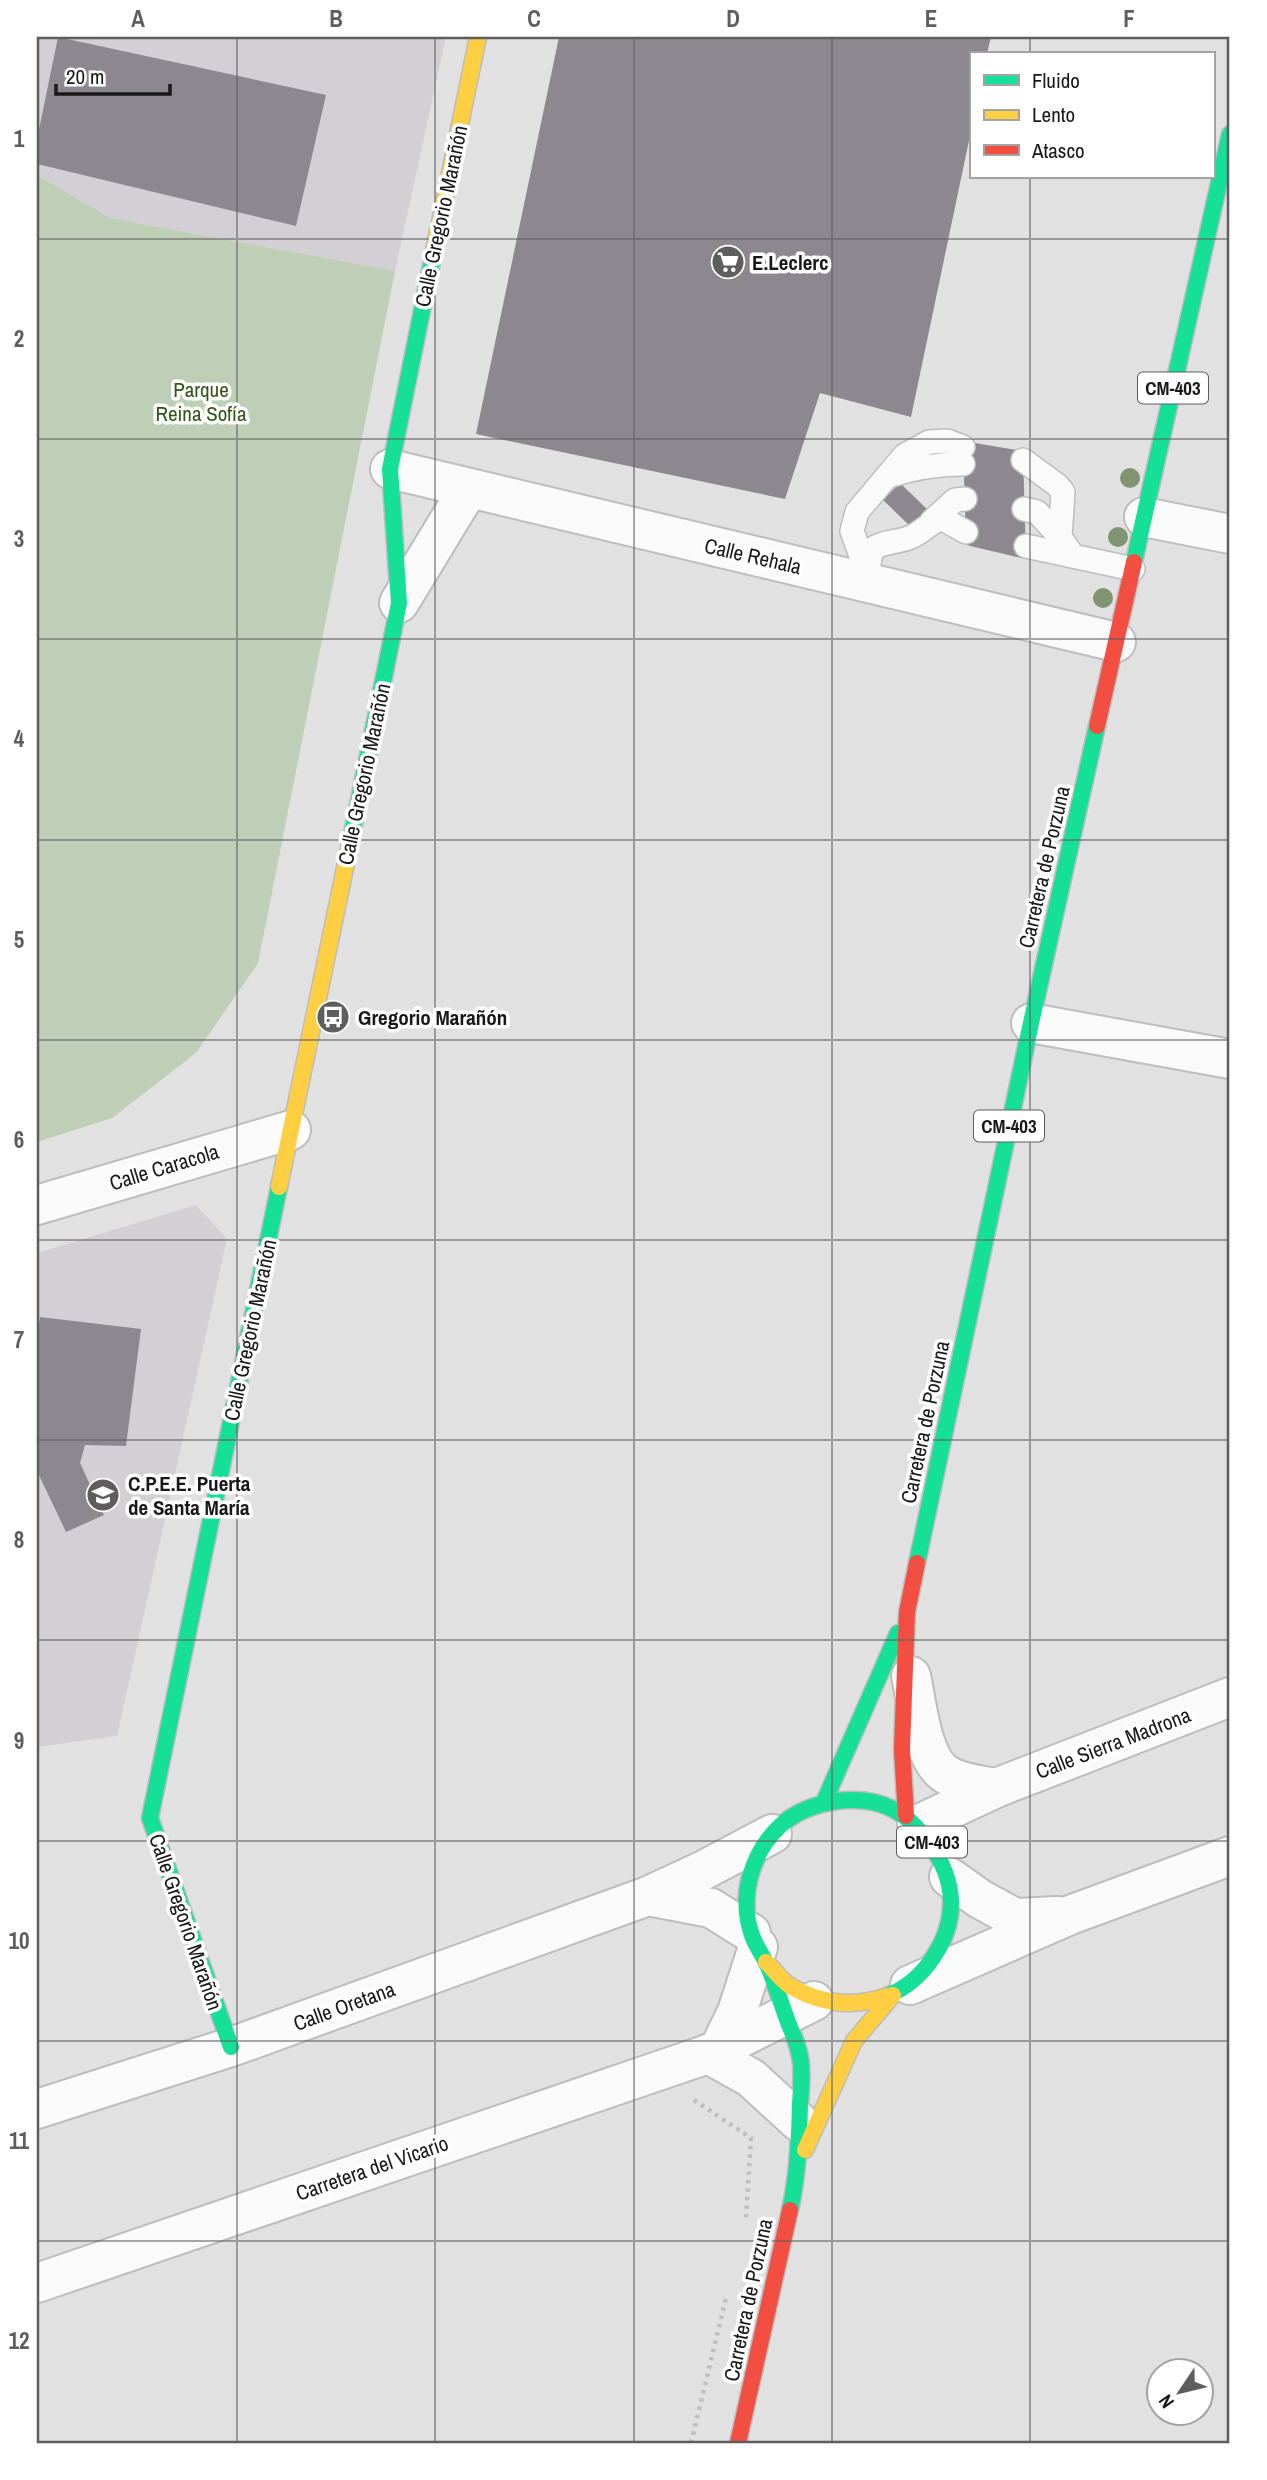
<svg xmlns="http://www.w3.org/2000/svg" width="1267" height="2480" font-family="'Archivo Narrow',sans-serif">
  <rect width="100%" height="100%" fill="#e2e1e2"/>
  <g fill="#d3d0d5">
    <path d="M37 37H446L395 271 110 218 37 175Z"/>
    <path d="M196 1205 227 1239 117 1736 37 1747V1253Z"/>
  </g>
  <path fill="#bfceb6" d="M37 175 110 218 395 271 258 963 196 1053 112 1118 37 1142Z"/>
  <g fill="#8d8890">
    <path d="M58 37 326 95 296 226 37 164V139Z"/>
    <path d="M559 37H991L987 54H971V131L911 417 820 393 785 499 476 434Z"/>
    <path d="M963 441 1023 451 1026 559 966 545Z"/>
    <path d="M900 483 930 512 913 529 883 500Z"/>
    <path d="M40 1317 141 1329 126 1446 85 1445 80 1463 104 1515 66 1532 37 1471V1339Z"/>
  </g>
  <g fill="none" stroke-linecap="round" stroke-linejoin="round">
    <defs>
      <g id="lane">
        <path d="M1023 460 1057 485 1063 492 1060 537 1073 556"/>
        <path d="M886 477C912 468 935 464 963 464"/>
        <path d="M1024 509 1037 512 1060 537"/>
        <path d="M932 521 955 500 965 499"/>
        <path d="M1026 546 1133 569"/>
        <path d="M867 573 852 531 857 512 905 455 929 442 947 441 963 447"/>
        <path d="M868 576 867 573 872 549C887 540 897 543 911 537 922 532 930 523 941 518L966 532"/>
      </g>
      <g id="street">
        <path d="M390 469 1116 642"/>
        <path d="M1144 517 1230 534"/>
        <path d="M399 603 469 488"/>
        <path d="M1031 1023 1230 1059"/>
        <path d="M37 1205 291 1130"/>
        <path d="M911 1676C917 1702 921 1756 944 1773 957 1783 980 1785 996 1788"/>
        <path d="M917 1825 996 1788 1230 1697"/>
        <path d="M949 1877 980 1899 1015 1918 1057 1916"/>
        <path d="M648 1896 711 1908 751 1933"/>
        <path d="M910 1985 1070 1915 1230 1856"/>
        <path d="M719 2049 737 2012 758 1947"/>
        <path d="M708 2054 751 2078 799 2122"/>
        <path d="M37 2109 231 2047 648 1896 702 1871 772 1834"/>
        <path d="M37 2283 708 2054 814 2001"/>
      </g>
      <g id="fast">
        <path d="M1134 562 1230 134"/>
        <path d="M351 839 399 603 390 469 434 251"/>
        <path d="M917 1563 1031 1023 1097 726"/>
        <path d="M824 1802 898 1633"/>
        <path d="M231 2047 150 1818 279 1187"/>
        <path d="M790 2210C798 2175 799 2140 800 2104 801 2089 803 2072 800 2057 798 2044 792 2033 788 2022 781 2004 776 1985 768 1967 764 1957 757 1948 753 1938 738 1900 750 1854 780 1826 795 1812 817 1804 837 1801 880 1796 908 1811 931 1846 942 1861 950 1881 951 1900 952 1940 924 1981 887 1996"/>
      </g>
      <g id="slow">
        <path d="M434 251 478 37"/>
        <path d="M279 1187 351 839"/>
        <path d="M766 1962C774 1970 781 1980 790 1986 821 2004 854 2008 887 1996"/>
        <path d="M805 2150 854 2041 893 1995"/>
      </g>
      <g id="jam">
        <path d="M1097 726 1134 562"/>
        <path d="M906 1816 902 1749 907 1612 917 1563"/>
        <path d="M738 2443 790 2210"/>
      </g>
    </defs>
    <use href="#lane" stroke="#bdbdbd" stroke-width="26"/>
    <use href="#street" stroke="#bdbdbd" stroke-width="42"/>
    <use href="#fast" stroke="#bdbdbd" stroke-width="19"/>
    <use href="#slow" stroke="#bdbdbd" stroke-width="19"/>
    <use href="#jam" stroke="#bdbdbd" stroke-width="19"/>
    <g stroke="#c0bfc0" stroke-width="4.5" stroke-dasharray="3.5 5" stroke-linecap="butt">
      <path d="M694 2100 751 2138 746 2218"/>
      <path d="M691 2443 726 2298"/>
    </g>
    <use href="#lane" stroke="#fbfafb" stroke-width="23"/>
    <use href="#street" stroke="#fbfafb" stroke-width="38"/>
    <use href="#fast" stroke="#16e098" stroke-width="16"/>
    <use href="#slow" stroke="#ffcf43" stroke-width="16"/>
    <use href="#jam" stroke="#f24e42" stroke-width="16"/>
  </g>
  <g fill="#819471">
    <circle cx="1130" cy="478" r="10"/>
    <circle cx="1118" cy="537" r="10"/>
    <circle cx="1103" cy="598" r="10"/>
  </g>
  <path fill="none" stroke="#5f5e5f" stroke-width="2" stroke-opacity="0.55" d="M237 37V2443M435 37V2443M634 37V2443M832 37V2443M1030 37V54M1030 177V2443M37 239H1230M37 439H1230M37 639H1230M37 840H1230M37 1040H1230M37 1240H1230M37 1440H1230M37 1640H1230M37 1841H1230M37 2041H1230M37 2241H1230"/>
  <defs>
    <symbol id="supermarket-disc" viewBox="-11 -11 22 22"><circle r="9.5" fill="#5f5e5f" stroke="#fff"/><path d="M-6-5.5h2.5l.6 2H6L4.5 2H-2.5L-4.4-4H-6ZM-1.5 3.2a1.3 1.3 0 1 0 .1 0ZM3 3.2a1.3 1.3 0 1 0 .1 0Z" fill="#fff"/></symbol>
    <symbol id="bus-disc" viewBox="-11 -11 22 22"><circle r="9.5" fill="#5f5e5f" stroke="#fff"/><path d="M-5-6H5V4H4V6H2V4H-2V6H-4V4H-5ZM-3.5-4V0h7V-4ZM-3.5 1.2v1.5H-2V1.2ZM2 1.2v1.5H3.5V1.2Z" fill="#fff"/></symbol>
    <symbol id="school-disc" viewBox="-11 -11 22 22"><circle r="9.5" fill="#5f5e5f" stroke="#fff"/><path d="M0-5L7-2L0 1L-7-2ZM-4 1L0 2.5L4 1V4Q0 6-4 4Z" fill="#fff"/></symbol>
  </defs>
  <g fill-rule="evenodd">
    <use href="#supermarket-disc" x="709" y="243" width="38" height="38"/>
    <use href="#bus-disc" x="314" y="998" width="38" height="38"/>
    <use href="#school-disc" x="84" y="1476" width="38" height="38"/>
  </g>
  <g text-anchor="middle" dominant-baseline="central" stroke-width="7" stroke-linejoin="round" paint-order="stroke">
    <g fill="#fff" stroke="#5d5d5e" stroke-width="2">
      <rect x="1138" y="372.5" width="70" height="31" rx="5"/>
      <rect x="974" y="1110.5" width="70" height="31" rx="5"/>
      <rect x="897" y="1826.5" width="70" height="31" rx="5"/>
    </g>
    <g font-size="19" font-weight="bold" fill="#181819">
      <text x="1173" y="388">CM-403</text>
      <text x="1009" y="1126">CM-403</text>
      <text x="932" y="1842">CM-403</text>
    </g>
    <g font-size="21" fill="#181819" stroke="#fff">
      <text transform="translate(441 216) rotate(-78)">Calle Gregorio Marañón</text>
      <text transform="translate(753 556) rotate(13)">Calle Rehala</text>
      <text transform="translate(364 774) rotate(-78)">Calle Gregorio Marañón</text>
      <text transform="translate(1044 867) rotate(-77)">Carretera de Porzuna</text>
      <text transform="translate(164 1167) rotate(-17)">Calle Caracola</text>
      <text transform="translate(250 1330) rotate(-78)">Calle Gregorio Marañón</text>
      <text transform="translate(925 1422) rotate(-78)">Carretera de Porzuna</text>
      <text transform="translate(1113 1743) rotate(-21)">Calle Sierra Madrona</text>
      <text transform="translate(186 1922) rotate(71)">Calle Gregorio Marañón</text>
      <text transform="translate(344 2006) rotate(-20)">Calle Oretana</text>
      <text transform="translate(372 2168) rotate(-19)">Carretera del Vicario</text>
      <text transform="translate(748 2300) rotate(-78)">Carretera de Porzuna</text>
    </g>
    <g font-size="21" font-weight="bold" fill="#181819" stroke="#fff" text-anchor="start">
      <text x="752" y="262">E.Leclerc</text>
      <text x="358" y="1017">Gregorio Marañón</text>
      <text x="128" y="1483">C.P.E.E. Puerta<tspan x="128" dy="24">de Santa María</tspan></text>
    </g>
    <g font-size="21" fill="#325515" stroke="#fff">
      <text x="201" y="389">Parque<tspan x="201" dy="24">Reina Sofía</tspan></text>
    </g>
  </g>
  <rect width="1267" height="2480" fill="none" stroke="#ffffff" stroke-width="77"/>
  <rect x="970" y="52" width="245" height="126" fill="#ffffff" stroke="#a3a3a3" stroke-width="2"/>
  <rect x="984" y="75" width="35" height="10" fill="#16e098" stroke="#a3a3a3" stroke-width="2"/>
  <text x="1032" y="88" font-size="21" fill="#181819">Fluido</text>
  <rect x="984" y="110" width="35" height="10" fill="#ffcf43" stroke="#a3a3a3" stroke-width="2"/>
  <text x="1032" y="122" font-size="21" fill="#181819">Lento</text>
  <rect x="984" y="145" width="35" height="10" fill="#f24e42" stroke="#a3a3a3" stroke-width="2"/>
  <text x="1032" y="158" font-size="21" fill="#181819">Atasco</text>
  <g transform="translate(1180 2392) rotate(235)"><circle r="33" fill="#ffffff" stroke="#a3a3a3" stroke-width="2"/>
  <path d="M0-5L12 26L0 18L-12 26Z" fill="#5f5e5f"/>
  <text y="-10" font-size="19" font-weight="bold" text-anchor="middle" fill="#181819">N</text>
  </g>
  <path d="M56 84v10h114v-10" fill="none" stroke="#181819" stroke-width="3.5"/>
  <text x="66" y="84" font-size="21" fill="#181819" stroke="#ffffff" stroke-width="5" paint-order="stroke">20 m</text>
  <rect x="38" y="38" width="1190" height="2404" fill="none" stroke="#5f5e5f" stroke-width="2.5"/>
  <g font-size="23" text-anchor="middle" font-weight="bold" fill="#5f5e5f">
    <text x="138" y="27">A</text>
    <text x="336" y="27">B</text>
    <text x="534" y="27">C</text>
    <text x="733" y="27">D</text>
    <text x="931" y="27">E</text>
    <text x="1129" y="27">F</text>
    <text x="19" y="147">1</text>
    <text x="19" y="347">2</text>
    <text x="19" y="547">3</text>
    <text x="19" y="747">4</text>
    <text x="19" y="948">5</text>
    <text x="19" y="1148">6</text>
    <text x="19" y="1348">7</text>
    <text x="19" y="1548">8</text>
    <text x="19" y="1749">9</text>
    <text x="19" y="1949">10</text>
    <text x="19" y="2149">11</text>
    <text x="19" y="2349">12</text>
  </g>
</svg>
